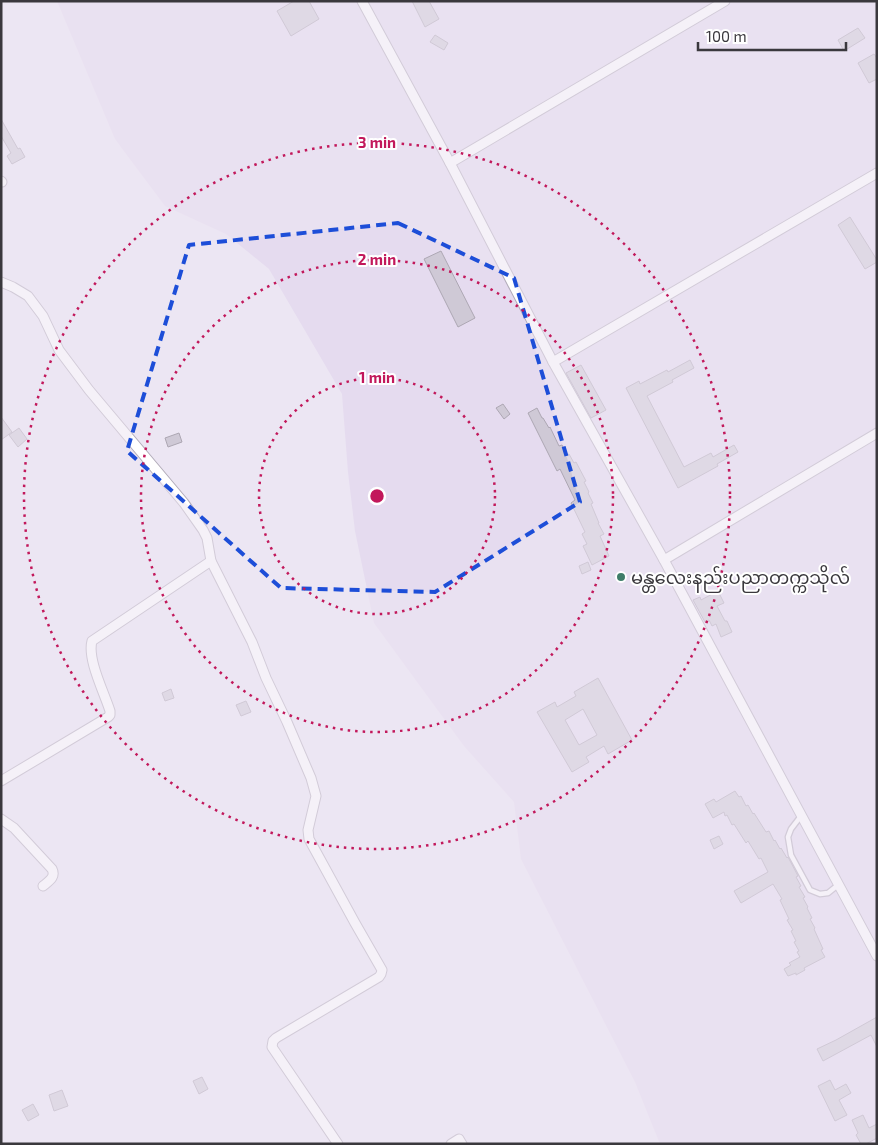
<svg xmlns="http://www.w3.org/2000/svg" width="878" height="1145" font-family="'Exo 2','Noto Sans Myanmar',sans-serif">
  <rect width="100%" height="100%" fill="#ece6f3"/>
  <path fill="#e5dbef" d="M57 1H877V1144H660L635 1082 521 859 514 802 464 746 374 623 355 531 348 472 342 394 269 269 226 234 165 206 115 139Z"/>
  <g fill="#cfc9d6" stroke="#ada7b3" fill-rule="evenodd">
    <path d="M294 1H309L319 19 291 36 277 11Z"/>
    <path d="M412 1H429L439 19 425 27Z"/>
    <path d="M858 28 865 38 844 51 838 40Z"/>
    <path d="M435 35 448 43 444 50 430 42Z"/>
    <path d="M874 54 877 58V79L869 83 858 63Z"/>
    <path d="M1 119 18 149 20 148 25 157 12 164 7 156 11 153 1 136Z"/>
    <path d="M850 217 877 260V262L865 269 838 225Z"/>
    <path d="M441 251 475 318 458 327 424 259Z"/>
    <path d="M690 360 694 368 672 380 673 382 647 396 684 467 711 453 713 457 734 445 738 452 717 464 718 466 678 488 626 388 639 381 640 384 667 370 668 372Z"/>
    <path d="M581 365 606 410 591 418 566 373Z"/>
    <path d="M503 404 510 414 504 419 496 408Z"/>
    <path d="M537 408 542 418H543L549 428 550 427 559 446 562 445 567 455 569 454 574 463 576 462 586 481 584 482 589 492 588 493 593 503 591 504 599 523H598L604 534 600 536 609 556 592 565 583 546 587 544 582 534 585 532 571 503 575 500 560 469 557 471 528 413Z"/>
    <path d="M1 417 12 432 1 440Z"/>
    <path d="M19 428 27 439 18 447 9 435Z"/>
    <path d="M179 433 182 442 168 447 165 438Z"/>
    <path d="M588 562 591 570 582 574 579 566Z"/>
    <path d="M718 591 724 603 717 606 725 621H727L732 632 721 637 716 624 712 626 709 620 705 622 693 600 700 597 701 600Z"/>
    <path d="M598 678 632 740 608 754 604 746 586 757 589 762 572 772 537 712 555 702 557 707 576 696 574 692ZM583 709 597 735 579 745 565 720Z"/>
    <path d="M171 689 174 698 165 701 162 693Z"/>
    <path d="M246 701 251 712 241 716 236 705Z"/>
    <path d="M735 791 739 797 741 796 746 806 748 805 753 814 754 813 766 832 769 831 774 841 775 840 780 849 781 848 787 858 788 857 798 876 796 877 801 886 799 887 805 897 803 898 808 907 807 908 812 918 810 919 815 928 814 929 823 949 821 950 825 957 804 968 805 970 796 975V973L788 976 784 969 791 965 789 963 800 957 797 952 799 951 794 942 796 941 791 931 793 930 787 920 789 919 780 900 782 899 773 884 741 903 734 891 768 872 761 858 759 859 748 841 746 843 734 824 732 825 727 815 725 816 724 812 713 818 705 804 714 799 716 802Z"/>
    <path d="M719 836 723 844 714 849 710 840Z"/>
    <path d="M877 1017V1047L871 1035 823 1061 817 1049 836 1040Z"/>
    <path d="M202 1077 208 1089 199 1094 193 1081Z"/>
    <path d="M830 1080 835 1090 846 1084 851 1093 839 1100 847 1115 835 1121 818 1086Z"/>
    <path d="M62 1090 68 1106 54 1111 49 1095Z"/>
    <path d="M33 1104 39 1115 28 1121 22 1110Z"/>
    <path d="M863 1115 869 1128 877 1124V1138L866 1144H861L856 1135 858 1133 852 1120Z"/>
  </g>
  <g fill="none" stroke-linecap="round" stroke-linejoin="round">
    <defs>
      <path id="service" d="M801 816 791 829 788 837 791 855 810 890 820 894 828 893 838 885"/>
      <g id="minor">
        <path d="M362 1 450 163 553 362 664 560 877 956"/>
        <path d="M450 163 725 1"/>
        <path d="M1 181 2 182"/>
        <path d="M1 282 13 287 28 296 43 316 59 350 89 390 184 503 203 530 207 538 211 561 252 642 266 678 287 722 311 778 316 796 308 830 309 839 355 923 382 970 381 974 379 977 276 1038 273 1041 272 1047 338 1144"/>
        <path d="M553 362 877 173"/>
        <path d="M664 560 877 433"/>
        <path d="M1 781 108 717 110 715V711C104 692 87 659 92 641L211 561"/>
        <path d="M1 819 14 828 52 869C56 877 49 881 43 886"/>
        <path d="M451 1144 459 1139 462 1144"/>
      </g>
    </defs>
    <use href="#service" stroke="#b2acb9" stroke-width="7"/>
    <use href="#minor" stroke="#b2acb9" stroke-width="11"/>
    <use href="#service" stroke="#fff" stroke-width="4.5"/>
    <use href="#minor" stroke="#fff" stroke-width="9"/>
  </g>
  <path d="M0 0H878V1145H0ZM398 223 514 278 580 502 435 592 281 588 127 451 189 245Z" fill="#ece6f3" fill-opacity=".55" fill-rule="evenodd"/>
  <path fill="none" stroke="#1d4ed8" stroke-width="4" stroke-dasharray="10 6" stroke-linejoin="round" d="M398 223 514 278 580 502 435 592 281 588 127 451 189 245Z"/>
  <g fill="none" stroke="#c2185b" stroke-width="2.5" stroke-dasharray="2.5 5">
    <circle cx="377" cy="496" r="118"/>
    <circle cx="377" cy="496" r="236"/>
    <circle cx="377" cy="496" r="353"/>
  </g>
  <circle fill="#3f7d69" stroke="#fff" stroke-width="2" cx="621" cy="577" r="5"/>
  <g text-anchor="middle" dominant-baseline="central" stroke-width="4" stroke-linejoin="round" paint-order="stroke">
    <g font-size="18" fill="#3a383d" stroke="#fff" text-anchor="start">
      <text x="631" y="577">မန္တလေးနည်းပညာတက္ကသိုလ်</text>
    </g>
  </g>
  <circle cx="377" cy="496" r="8" fill="#c2185b" stroke="#fff" stroke-width="2.5"/>
  <g font-size="15" text-anchor="middle" font-weight="bold" fill="#c2185b" stroke="#fff" stroke-width="4" stroke-linejoin="round" paint-order="stroke">
    <text x="377" y="148">3 min</text>
    <text x="377" y="265">2 min</text>
    <text x="377" y="383">1 min</text>
  </g>
  <rect width="878" height="1145" fill="none" stroke="#3a383d" stroke-width="5"/>
  <path d="M698 42v8h148v-8" fill="none" stroke="#3a383d" stroke-width="2.5"/>
  <text x="706" y="42" font-size="15" fill="#3a383d" stroke="#ffffff" stroke-width="4" paint-order="stroke">100 m</text>
</svg>
